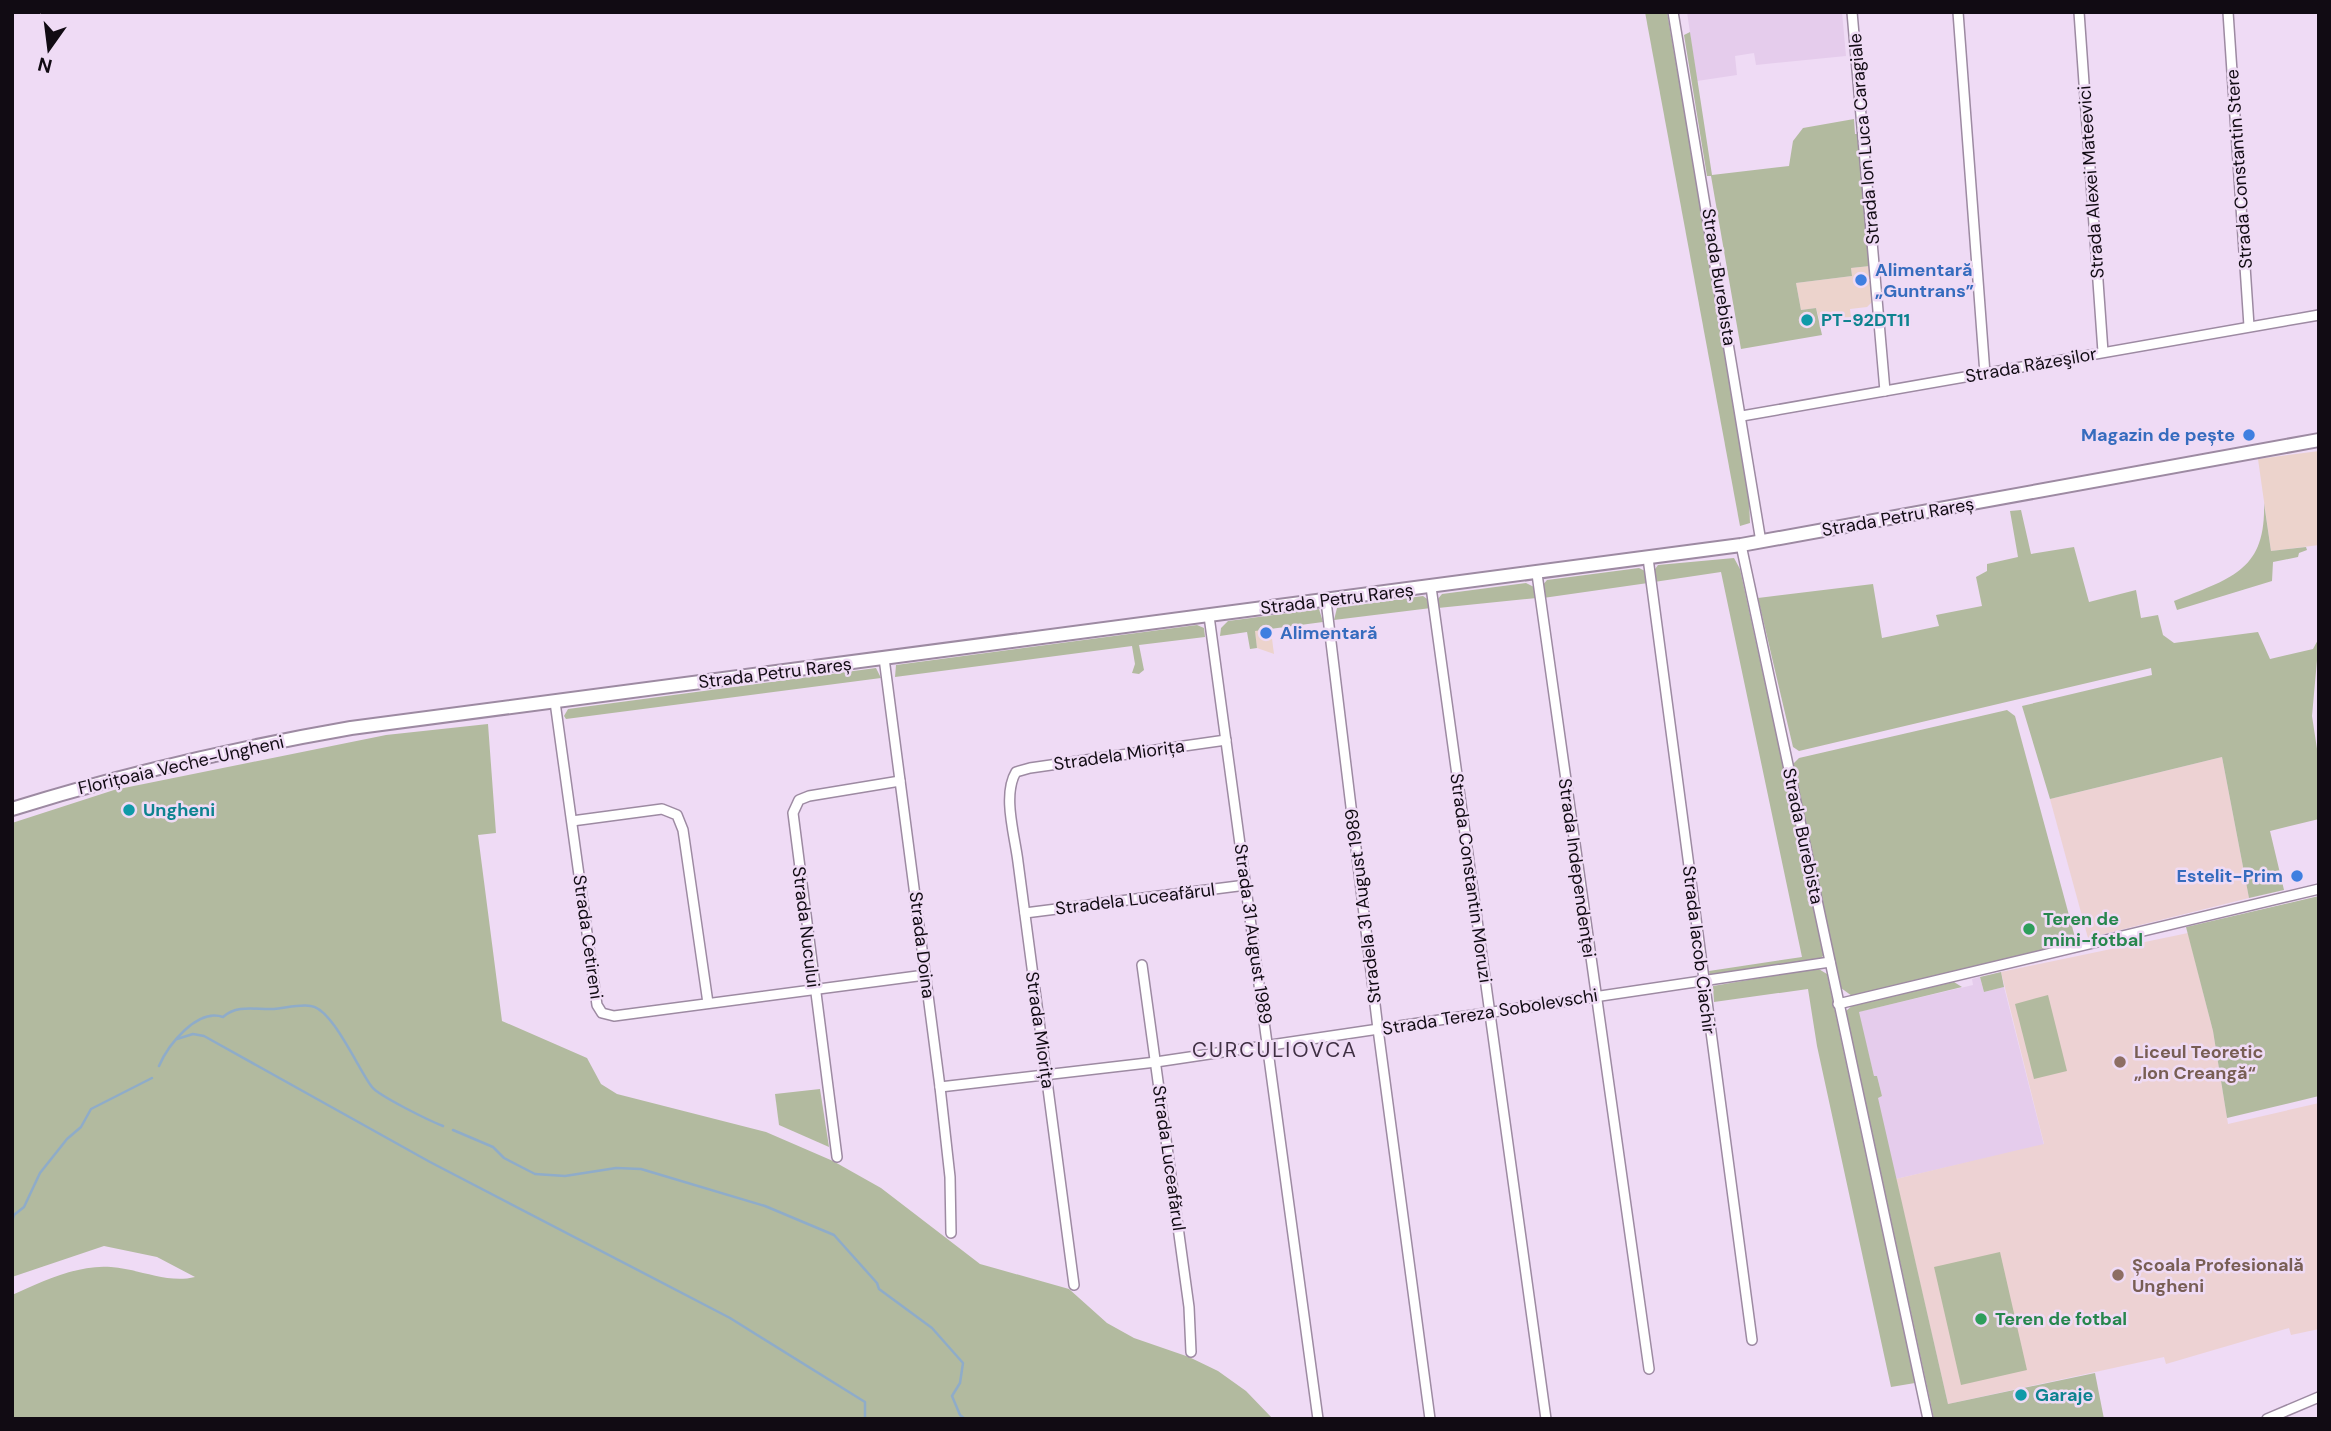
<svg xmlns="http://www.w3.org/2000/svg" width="2331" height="1431" font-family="'DM Sans',sans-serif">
  <rect width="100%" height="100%" fill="#efdbf5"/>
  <g fill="#ecd3cc">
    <path d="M1870 266 1872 302 1867 307 1850 309 1851 317 1820 321 1816 308 1801 310 1796 283 1852 276 1851 268Z"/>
    <path d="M2319 451V545L2271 551 2258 459Z"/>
    <path d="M1269 616 1274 654 1257 648 1253 618Z"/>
  </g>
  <g fill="#e5ccec">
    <path d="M1687 12H1842L1846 56 1756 65 1754 53 1735 56 1737 75 1697 81Z"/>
    <path d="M1980 977 1984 992 2004 987 2044 1145 1896 1179 1877 1097 1882 1096 1877 1076H1874L1858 1012 1973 985 1972 979Z"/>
  </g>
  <g fill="#edd2d3">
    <path d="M2222 757 2249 898 2088 938 2050 799Z"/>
    <path d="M2188 933 2213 1031 2228 1124 2319 1103V1329L2291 1335 2289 1328 2166 1364 2164 1357 1948 1404 1896 1179 2044 1144 2001 972Z"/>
  </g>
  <g fill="#b2ba9f">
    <path d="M1645 12H1667L1748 478 1750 523 1740 526Z"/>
    <path d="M1690 32 1712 175 1789 166 1793 141 1803 128 1854 119 1855 134H1860L1870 266 1851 268 1852 276 1796 283 1801 310 1816 308 1822 335 1741 349 1711 176H1707L1684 35Z"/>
    <path d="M2264 503 2271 551 2306 547 2307 550 2299 553 2298 557 2273 562 2272 581 2177 610 2174 601C2231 578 2266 571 2264 503Z"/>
    <path d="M2021 510 2031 554 2074 547 2089 602 2136 590 2141 618 2158 615 2163 635 2174 643 2258 632 2270 659 2313 649 2319 638 2312 716 2319 762V819L2270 831 2284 890 2249 898 2222 757 2050 799 2022 706 2152 675 2151 668 1799 751 1793 747 1758 598 1873 584 1882 638 1939 626 1936 615 1982 606 1976 577 1987 571V564L2018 557 2010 511Z"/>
    <path d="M1734 558 1740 569 1824 954 1821 959 1710 976 1709 971 1802 957 1721 572 1654 582 1653 572 1658 565Z"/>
    <path d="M1639 568 1647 572 1648 583 1543 598 1541 587 1547 580Z"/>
    <path d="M1526 583 1536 588 1537 598 1438 608 1437 600 1442 594Z"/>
    <path d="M1423 596 1430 601 1431 608 1334 620 1337 608Z"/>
    <path d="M1319 609 1323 622 1255 631 1257 648 1250 649 1247 632 1220 636 1221 628 1228 621Z"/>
    <path d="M1197 625 1204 628 1205 637 1139 645 1144 670 1139 674 1132 673 1135 664 1132 646 895 677 896 665Z"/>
    <path d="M876 668 881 678 566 719 564 716 568 709Z"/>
    <path d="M2007 710 2015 716 2076 941 2071 946 1852 996 1841 988 1793 764 1799 758Z"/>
    <path d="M488 724 496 833 478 835 502 1021 587 1058 601 1084 617 1094 766 1132 833 1161 881 1188 980 1264 1069 1289 1107 1323 1134 1338 1189 1357 1218 1371 1246 1391 1273 1419H12V1295C41 1282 78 1264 111 1267 140 1269 167 1284 195 1277L157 1257 104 1246 12 1277V823L114 790 386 735Z"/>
    <path d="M2319 896V1096L2227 1118 2213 1031 2186 927Z"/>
    <path d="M1817 968 1827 974 1915 1383 1891 1387 1817 1046 1808 989 1714 1002 1713 986Z"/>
    <path d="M2001 972 2004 987 1984 992 1980 977Z"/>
    <path d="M1954 982 1962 987 1859 1012 1874 1076H1877L1882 1096 1878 1098 1948 1404 2095 1373 2104 1419H1934L1846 1011 1854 1004Z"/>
    <path d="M2048 995 2067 1071 2034 1079 2015 1004Z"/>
    <path d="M820 1089 829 1147 779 1125 775 1094Z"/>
    <path d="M2000 1252 2027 1370 1961 1385 1934 1267Z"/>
  </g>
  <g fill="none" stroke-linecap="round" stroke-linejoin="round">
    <g stroke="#8facc9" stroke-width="2.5">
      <path d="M177 1039 193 1034 204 1036 430 1162 730 1318 865 1402V1419"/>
      <path d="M159 1066C168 1045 197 1008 223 1017 238 1004 256 1010 274 1009 285 1008 301 1004 311 1006 333 1009 359 1071 372 1087 379 1096 430 1121 443 1126"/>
      <path d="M453 1130 493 1147 504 1158 535 1174 565 1176 616 1168 641 1169 765 1206 834 1235 877 1283 879 1289 932 1328 963 1363 960 1383 952 1396 960 1415 965 1419"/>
      <path d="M12 1222 14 1215 24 1207 40 1173 67 1139 81 1127 91 1109 152 1078"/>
    </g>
    <defs>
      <g id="minor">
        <path d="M1673 12 1761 542"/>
        <path d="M1852 12 1885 391"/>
        <path d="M1958 12 1985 374"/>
        <path d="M2079 12 2103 352"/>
        <path d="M2228 12 2249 326"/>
        <path d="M1742 416 2319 315"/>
        <path d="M1741 545 1928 1419"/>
        <path d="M1648 558 1752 1340"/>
        <path d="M1537 574 1649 1369"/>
        <path d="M1431 587 1546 1419"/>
        <path d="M1326 601 1378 1029 1430 1419"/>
        <path d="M1209 616 1318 1419"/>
        <path d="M884 658 940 1087 950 1177 951 1233"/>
        <path d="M555 702 597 1005 602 1013 614 1016 925 975"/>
        <path d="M572 821 662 809 677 815 683 830 708 1003"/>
        <path d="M1025 913 1246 885"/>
        <path d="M1142 965 1189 1307 1191 1352"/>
        <path d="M1838 1004 2319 889"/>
        <path d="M940 1087 1156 1062 1830 962"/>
        <path d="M837 1157 793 813 799 800 809 796 900 781"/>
        <path d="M1074 1285 1018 862C1015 836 1002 795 1016 772L1030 768 1226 740"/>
        <path d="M2267 1419 2319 1397"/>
      </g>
      <path id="secondary" d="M12 809C124 774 236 748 351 728L1741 545 2319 440"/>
    </defs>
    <use href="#minor" stroke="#9d8aa2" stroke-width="12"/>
    <use href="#secondary" stroke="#9d8aa2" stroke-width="16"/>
    <use href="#minor" stroke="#fff" stroke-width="9"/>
    <use href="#secondary" stroke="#fff" stroke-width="12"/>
  </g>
  <g fill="#3f7fe0" stroke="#efdbf5" stroke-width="2.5">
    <circle cx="1861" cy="280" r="7"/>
    <circle cx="2249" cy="435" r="7"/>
    <circle cx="1266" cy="633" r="7"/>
    <circle cx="2297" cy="876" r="7"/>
  </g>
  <g fill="#0f9aa8" stroke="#efdbf5" stroke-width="2.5">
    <circle cx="1807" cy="320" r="7"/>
    <circle cx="129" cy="810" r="7"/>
    <circle cx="2021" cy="1395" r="7"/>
  </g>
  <g fill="#2e9e5b" stroke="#efdbf5" stroke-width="2.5">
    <circle cx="2029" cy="929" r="7"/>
    <circle cx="1981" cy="1319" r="7"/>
  </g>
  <g fill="#8d6e63" stroke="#efdbf5" stroke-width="2.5">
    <circle cx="2120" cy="1062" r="7"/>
    <circle cx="2118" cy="1275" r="7"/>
  </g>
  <g text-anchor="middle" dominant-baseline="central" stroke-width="5" stroke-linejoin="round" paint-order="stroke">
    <g font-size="18" fill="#110b13" stroke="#efdbf5">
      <text transform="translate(1864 139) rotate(-95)">Strada Ion Luca Caragiale</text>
      <text transform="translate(2239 169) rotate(-94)">Strada Constantin Stere</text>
      <text transform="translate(2091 182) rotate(-94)">Strada Alexei Mateevici</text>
      <text transform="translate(1719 277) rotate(81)">Strada Burebista</text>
      <text transform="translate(2031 365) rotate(-10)">Strada Răzeşilor</text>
      <text transform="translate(1898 517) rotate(-10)">Strada Petru Rareș</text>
      <text transform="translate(1337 599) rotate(-7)">Strada Petru Rareș</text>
      <text transform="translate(775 673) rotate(-7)">Strada Petru Rareș</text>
      <text transform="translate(1119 755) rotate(-8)">Stradela Miorița</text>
      <text transform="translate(181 765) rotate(-13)">Florițoaia Veche-Ungheni</text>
      <text transform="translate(1803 836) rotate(78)">Strada Burebista</text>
      <text transform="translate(1577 868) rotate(82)">Strada Independenței</text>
      <text transform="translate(1471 878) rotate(82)">Strada Constantin Moruzi</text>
      <text transform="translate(1135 899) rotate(-7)">Stradela Luceafărul</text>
      <text transform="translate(1363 906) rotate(-97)">Stradela 31 August 1989</text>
      <text transform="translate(806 927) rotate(83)">Strada Nucului</text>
      <text transform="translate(1253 934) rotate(82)">Strada 31 August 1989</text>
      <text transform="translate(588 937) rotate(82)">Strada Cetireni</text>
      <text transform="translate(922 945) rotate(83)">Strada Doina</text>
      <text transform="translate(1699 950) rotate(83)">Strada Iacob Ciachir</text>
      <text transform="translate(1490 1012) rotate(-9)">Strada Tereza Sobolevschi</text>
      <text transform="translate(1040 1030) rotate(82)">Strada Miorița</text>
      <text transform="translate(1169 1158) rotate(82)">Strada Luceafărul</text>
    </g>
    <g font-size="18" font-weight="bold" fill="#366cbe" stroke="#efdbf5" text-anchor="start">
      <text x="1875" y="270">Alimentară<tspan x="1875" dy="21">„Guntrans”</tspan></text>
      <text x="2235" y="435" text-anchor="end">Magazin de pește</text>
      <text x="1280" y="633">Alimentară</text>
      <text x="2283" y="876" text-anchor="end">Estelit-Prim</text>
    </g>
    <g font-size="18" font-weight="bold" fill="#0d838f" stroke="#efdbf5" text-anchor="start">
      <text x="1821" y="320">PT-92DT11</text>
      <text x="143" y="810">Ungheni</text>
      <text x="2035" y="1395">Garaje</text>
    </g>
    <g font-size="18" font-weight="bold" fill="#27864d" stroke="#efdbf5" text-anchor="start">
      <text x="2043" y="919">Teren de<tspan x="2043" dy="21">mini-fotbal</tspan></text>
      <text x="1995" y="1319">Teren de fotbal</text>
    </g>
    <g font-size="18" font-weight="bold" fill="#785e54" stroke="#efdbf5" text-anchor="start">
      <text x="2134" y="1052">Liceul Teoretic<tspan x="2134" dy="21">„Ion Creangă“</tspan></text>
      <text x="2132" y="1265">Școala Profesională<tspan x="2132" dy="21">Ungheni</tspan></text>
    </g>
    <g font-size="21" letter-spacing="2" fill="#3f2f43" stroke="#efdbf5">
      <text x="1275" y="1050">CURCULIOVCA</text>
    </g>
  </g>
  <rect width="2331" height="1431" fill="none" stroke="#110b13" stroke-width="28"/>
  <g transform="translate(49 49) rotate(194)" stroke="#efdbf5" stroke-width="5" paint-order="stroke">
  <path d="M0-5L12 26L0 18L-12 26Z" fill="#110b13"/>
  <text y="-10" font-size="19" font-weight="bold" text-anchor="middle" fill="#110b13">N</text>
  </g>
</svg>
